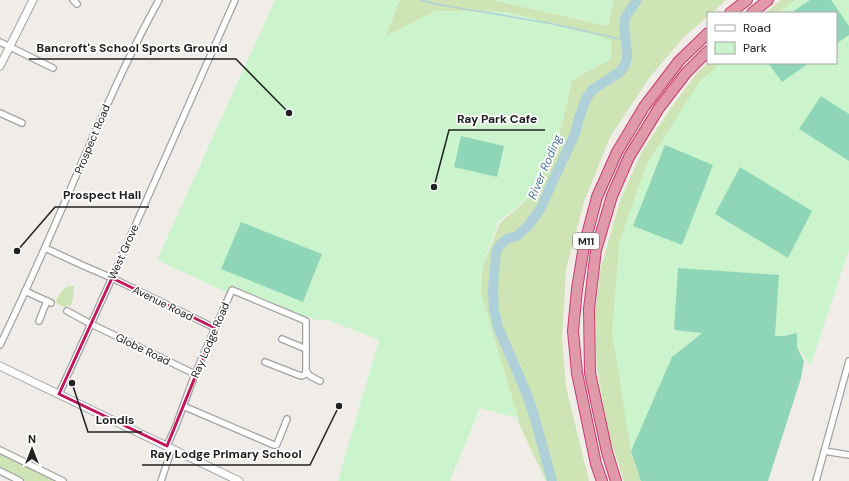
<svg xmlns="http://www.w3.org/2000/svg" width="849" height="481" font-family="'DM Sans',sans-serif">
  <rect width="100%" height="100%" fill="#f0ede8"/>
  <g fill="#cee4b4">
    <path d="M400 0H493L608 26 614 0H726L712 13H708V16L683 38 650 77 610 137 584 202 566 270 562 338 566 387 589 481H546L519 424 518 418 481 294 482 268 500 223 532 195 559 136 572 80 611 59 507 12 435 11 385 37Z"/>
    <path d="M781 0H796L778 13H765Z"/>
    <path d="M708 63H721L699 83 646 166 619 244 631 451 641 481H624L609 435 597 369 595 315 601 267 620 201 641 153 669 111 696 74Z"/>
    <path d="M68 286H74L73 299 71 305 64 307 55 302 61 292Z"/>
    <path d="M0 451 59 481H25L0 468Z"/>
  </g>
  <g fill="#cbf4cd">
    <path d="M275 0H400L385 37 435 11 507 12 572 28 611 40V59L572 80 559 136 532 195 498 222 482 268 481 294 518 418 480 408 450 481H338L379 340 328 320H317L224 291 157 260Z"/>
    <path d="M493 0H614L608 26Z"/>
    <path d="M796 0H849V250L811 365 797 347V333L784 336 775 337 702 333 672 357 631 451 612 332 619 244 646 166 699 83 721 63H836V13H778Z"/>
  </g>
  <g fill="#8fd6b8">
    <path d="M810 0H831L849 26V35L836 44V13H791Z"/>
    <path d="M768 63H809L782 82Z"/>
    <path d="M821 96 849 114V161L799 129Z"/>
    <path d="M461 136 504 146 497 177 454 167Z"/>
    <path d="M665 145 713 165 682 245 633 226Z"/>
    <path d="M740 167 812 211 788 258 715 214Z"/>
    <path d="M241 222 322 254 303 302 221 269Z"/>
    <path d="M678 268 779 275 775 336H784L797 333V347L804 361 801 378 768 481H641L631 451 672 357 702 333 674 330Z"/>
  </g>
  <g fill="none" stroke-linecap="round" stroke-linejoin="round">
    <path stroke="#aed1d9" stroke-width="1.5" d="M421 0 435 4 548 23 625 40"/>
    <path stroke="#aed1d9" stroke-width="10" d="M552 481 534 415 526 392 498 327 494 310 493 289 496 252 499 246 507 239 517 236 528 226 541 208 552 183 575 134 579 118 586 99 592 90 620 72 625 65 627 58V52L624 26 625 18 637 0"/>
    <defs>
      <g id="minor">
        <path d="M73 0 77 4"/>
        <path d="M0 42 53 68"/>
        <path d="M0 113 22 123"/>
        <path d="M45 248 84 266 112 278 215 328"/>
        <path d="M25 291 51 303"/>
        <path d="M67 311 91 324 195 374"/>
        <path d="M39 321 47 301"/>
        <path d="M282 339 306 349"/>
        <path d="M0 345C29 285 56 223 82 162 106 107 130 52 159 0"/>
        <path d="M306 371 310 376 320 381"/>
        <path d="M59 394 112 278 235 0"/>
        <path d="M183 406 274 445H276L277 444 287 419"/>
        <path d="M167 446 177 423 195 374 215 328 232 290 306 321V373L304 375 301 376 265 362"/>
        <path d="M0 450 63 481"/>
        <path d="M824 451 849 455"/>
        <path d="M0 471 20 481"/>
        <path d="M161 481 172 448"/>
        <path d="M816 481 849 361"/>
      </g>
      <g id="tertiary">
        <path d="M0 66 33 0"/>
        <path d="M0 366 239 481"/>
      </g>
      <g id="motorway">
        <path d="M730 13 747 0"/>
        <path d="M752 13 768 0"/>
        <path d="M602 481 596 464 577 373 573 331 577 289 584 246 597 197 617 152 644 107 679 61 708 33"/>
        <path d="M616 481 607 452 590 373 589 309 596 250 612 196 629 157 659 108 686 73 708 51"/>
      </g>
    </defs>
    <use href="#minor" stroke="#a2a2a2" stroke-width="8"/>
    <use href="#tertiary" stroke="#a2a2a2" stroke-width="9"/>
    <use href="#motorway" stroke="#c93a70" stroke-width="12"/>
    <use href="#minor" stroke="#fff" stroke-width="5.5"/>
    <use href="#tertiary" stroke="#fff" stroke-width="7"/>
    <use href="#motorway" stroke="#df99a8" stroke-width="10"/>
  </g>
  <path fill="none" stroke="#c2185b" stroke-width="3" stroke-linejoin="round" d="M112 278 215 328 167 446 59 394Z"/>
  <g text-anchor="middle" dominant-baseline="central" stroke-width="3.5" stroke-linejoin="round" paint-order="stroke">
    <rect fill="#fff" stroke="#646464" stroke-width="1" x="573" y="233" width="26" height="16" rx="3"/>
    <g font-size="10" font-weight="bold" fill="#212121">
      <text x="586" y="241">M11</text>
    </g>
    <g font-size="11" fill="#212121" stroke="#fff">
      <text transform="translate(92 139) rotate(-67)">Prospect Road</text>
      <text transform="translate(123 252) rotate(-66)">West Grove</text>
      <text transform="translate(163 303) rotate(26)">Avenue Road</text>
      <text transform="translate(210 340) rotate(-67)">Ray Lodge Road</text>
      <text transform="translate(143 349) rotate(26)">Globe Road</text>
    </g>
    <g font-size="12" font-style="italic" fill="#4f7798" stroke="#fff">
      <text transform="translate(545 167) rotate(-67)">River Roding</text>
    </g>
  </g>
  <path fill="none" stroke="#212121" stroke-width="1.5" d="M289 113L236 59H29M434 187L449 130H545M17 251L55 207H149M72 383L88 432H142M339 406L310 465H142"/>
  <g fill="#212121" stroke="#fff" stroke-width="1.5">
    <circle cx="289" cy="113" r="4"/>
    <circle cx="434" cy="187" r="4"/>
    <circle cx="17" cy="251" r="4"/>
    <circle cx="72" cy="383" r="4"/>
    <circle cx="339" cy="406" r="4"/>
  </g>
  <g font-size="12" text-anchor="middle" font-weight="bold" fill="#212121" stroke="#fff" stroke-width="3.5" stroke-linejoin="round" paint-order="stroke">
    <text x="132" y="52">Bancroft's School Sports Ground</text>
    <text x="497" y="123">Ray Park Cafe</text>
    <text x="102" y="199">Prospect Hall</text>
    <text x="115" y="424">Londis</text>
    <text x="226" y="458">Ray Lodge Primary School</text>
  </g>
  <rect x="707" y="12" width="130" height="52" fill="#ffffff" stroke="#a6a6a6"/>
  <rect x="715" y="25" width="20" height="6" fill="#ffffff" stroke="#a6a6a6"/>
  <text x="743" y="32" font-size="12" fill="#212121">Road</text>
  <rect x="715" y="42" width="20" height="12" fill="#cbf4cd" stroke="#a6a6a6"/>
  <text x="743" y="52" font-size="12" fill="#212121">Park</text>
  <g transform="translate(32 449)" stroke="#ffffff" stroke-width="3" paint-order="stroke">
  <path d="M0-3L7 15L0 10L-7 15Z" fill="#212121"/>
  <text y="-6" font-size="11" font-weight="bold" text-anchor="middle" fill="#212121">N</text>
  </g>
</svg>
